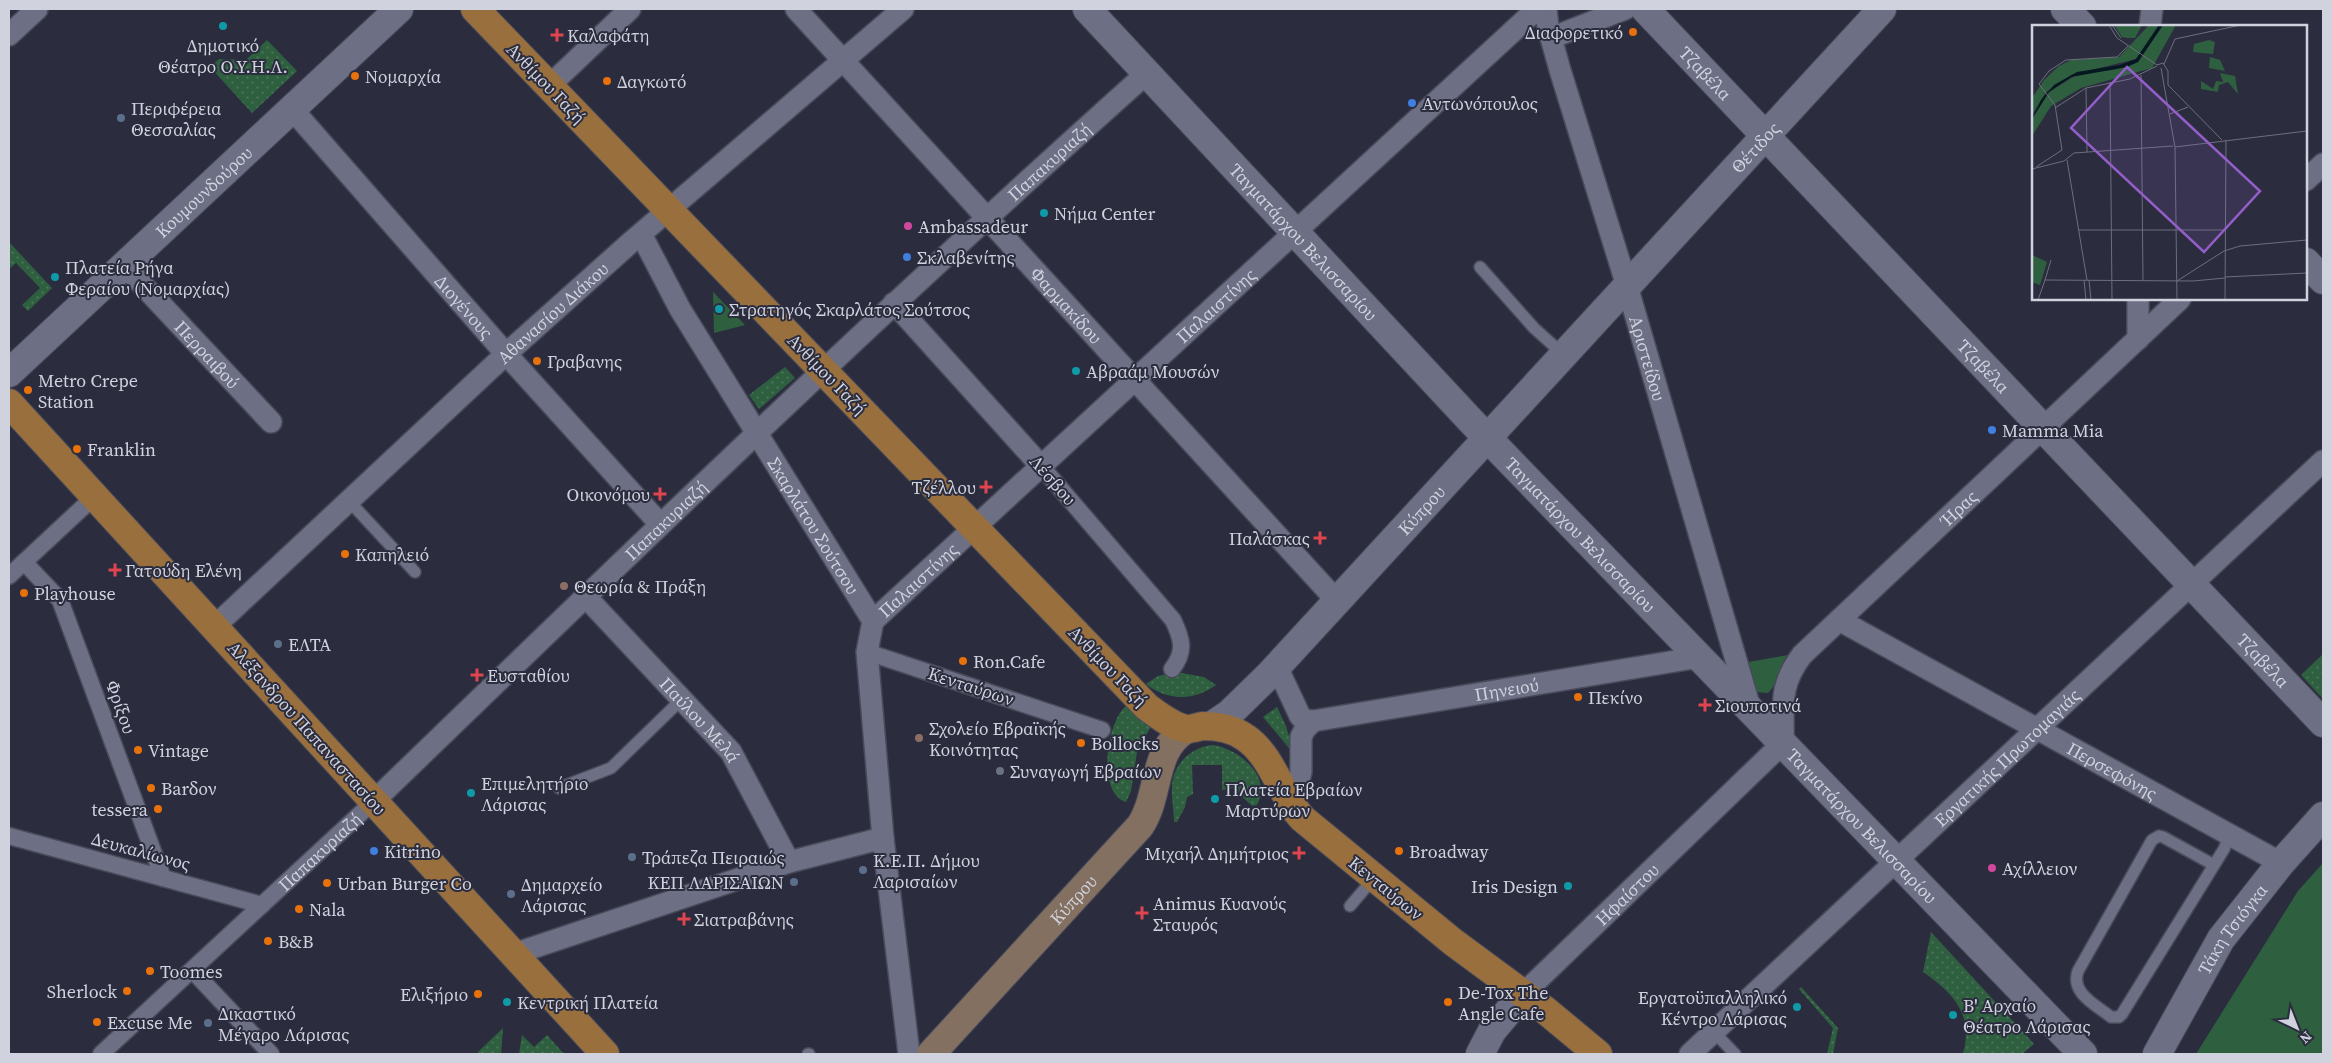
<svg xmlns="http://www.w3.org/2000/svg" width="2332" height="1063" font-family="'Source Serif 4',serif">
  <defs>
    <pattern id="grass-dots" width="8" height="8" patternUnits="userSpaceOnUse" patternTransform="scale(1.25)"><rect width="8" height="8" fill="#2e6040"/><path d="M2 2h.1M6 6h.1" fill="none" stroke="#4b765b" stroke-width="1.8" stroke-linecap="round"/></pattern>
  </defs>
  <rect width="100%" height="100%" fill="#2b2d3f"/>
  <g fill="url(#grass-dots)">
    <path d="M267 40 297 71 252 113 210 67 219 59 246 60Z"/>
    <path d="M9 242 52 288 28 311 22 305 40 288 16 263 9 269Z"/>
    <path d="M785 367 795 378 759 409 749 395Z"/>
    <path d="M2323 654V699L2301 675Z"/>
    <path d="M1176 672 1204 677 1216 685C1194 701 1167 701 1146 684L1158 676Z"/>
    <path d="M1126 706H1130L1149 723 1150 728 1137 752 1131 791 1126 802C1096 793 1107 721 1126 706Z"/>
    <path d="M1277 707 1286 726 1292 747 1289 748 1263 717Z"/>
    <path d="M1212 745C1238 748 1273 776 1257 805L1252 806 1233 788 1222 790V765H1192L1193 794 1187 797 1185 807 1177 822H1174C1174 809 1170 791 1173 779 1177 760 1194 747 1212 745Z"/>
    <path d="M1931 932 2034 1044 2022 1054H1963C1974 1014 1953 993 1923 972Z"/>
    <path d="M1801 987 1838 1028 1833 1054H1827L1833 1028 1799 989Z"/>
    <path d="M503 1028 501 1054H479L478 1052Z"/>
    <path d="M522 1035 534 1047 547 1035 564 1054H519Z"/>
  </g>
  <g fill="#2e6040">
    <path d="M713 292 745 325 714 333Z"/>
    <path d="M1788 655C1778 666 1779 683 1768 693L1757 692 1750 687 1748 662Z"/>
    <path d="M2323 863V1054H2196L2298 891Z"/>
  </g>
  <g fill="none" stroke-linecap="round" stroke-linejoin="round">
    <defs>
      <g id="service">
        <path d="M1480 267 1534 328 1564 355"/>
        <path d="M349 501 415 572"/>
        <path d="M559 788 611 768 682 699"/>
        <path d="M2214 865 2163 837 2159 836 2152 840 2078 971C2070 993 2096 1005 2111 1017H2119L2122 1014 2224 849 2230 835"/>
        <path d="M1350 906 1374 878"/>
        <path d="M1714 1032 1735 1054"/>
        <path d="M808 1054H809"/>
      </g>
      <g id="pedestrian">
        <path d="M1041 466 1173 620C1182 639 1186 651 1172 669"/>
        <path d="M24 562 60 600 163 878"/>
        <path d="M9 576 95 496"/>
        <path d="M867 652 1102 730"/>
        <path d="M9 836 262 905"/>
        <path d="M192 970 271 1054"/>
        <path id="s1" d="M101 1054 374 801"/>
      </g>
      <g id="minor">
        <path id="s2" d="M796 9 1337 601"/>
        <path id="s3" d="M1546 9 1548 27 1560 70 1627 286 1750 708"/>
        <path d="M2150 26 2152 9"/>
        <path d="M9 35 37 9"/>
        <path d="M1551 38 1625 9"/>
        <path d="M549 86 630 9"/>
        <path id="s4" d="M292 109 506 354 660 524"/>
        <path d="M2306 180 2323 164"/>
        <path id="s5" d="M641 234 680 309 873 621 867 652 883 838 909 1054"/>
        <path id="s6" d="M124 265 271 422"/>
        <path d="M2138 299V339"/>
        <path d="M894 303 1041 466"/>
        <path id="s7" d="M585 596 731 752 789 862"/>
        <path id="s8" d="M1839 620 2281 863"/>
        <path id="s9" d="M873 621 1537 9"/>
        <path id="s10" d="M214 627 506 354 630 243 903 9"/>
        <path id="s11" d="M1277 667 1300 716 1304 720 1313 721 1700 657"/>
        <path id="s12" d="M374 801C628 555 883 309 1147 73"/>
        <path d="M1292 806 1301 772V737L1305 729 1313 721"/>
        <path d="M514 954 789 862 883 838"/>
        <path id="s13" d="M1523 994 1783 743C1784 705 1778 687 1802 655L2180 299"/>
        <path id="s14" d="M1690 1054 2323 461"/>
      </g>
      <g id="tertiary">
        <path id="s15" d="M1087 9 1471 421 2083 1054"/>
        <path id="s16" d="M1645 9 2323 723"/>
        <path d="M2065 9 2082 26"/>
        <path d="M2306 262 2323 280"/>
        <path id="s17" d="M9 373 399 9"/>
        <path id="s18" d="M1211 726 1229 714 1270 674 1882 9"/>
        <path d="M1480 1054 1492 1031 1523 994"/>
        <path id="s19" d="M2157 1054 2221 939 2281 863 2323 816"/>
      </g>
      <g id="secondary">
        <path id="s20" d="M931 1054 1140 826C1161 795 1151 749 1187 729"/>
      </g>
      <g id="primary">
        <path d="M475 9 1147 707C1158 715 1173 727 1187 729 1192 729 1198 727 1202 726 1218 726 1234 729 1246 738 1274 758 1280 795 1303 819L1453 942 1545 1010 1598 1054"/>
        <path d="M9 403 605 1054"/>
      </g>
    </defs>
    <use href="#service" stroke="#484a59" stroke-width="14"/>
    <use href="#pedestrian" stroke="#484a59" stroke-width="19"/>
    <use href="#minor" stroke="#484a59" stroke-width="24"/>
    <use href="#tertiary" stroke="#484a59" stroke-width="30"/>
    <use href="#secondary" stroke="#484a59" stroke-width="30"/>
    <use href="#primary" stroke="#484a59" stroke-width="30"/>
    <use href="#service" stroke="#6d7085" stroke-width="11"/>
    <use href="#pedestrian" stroke="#6d7085" stroke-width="16"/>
    <use href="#minor" stroke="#6d7085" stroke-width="21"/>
    <use href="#tertiary" stroke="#6d7085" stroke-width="28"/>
    <use href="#secondary" stroke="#837061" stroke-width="28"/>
    <use href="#primary" stroke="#996f3e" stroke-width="28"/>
  </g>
  <g fill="#0f9aa8" stroke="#2b2d3f" stroke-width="2">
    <circle cx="223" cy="26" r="5"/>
    <circle cx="1044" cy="213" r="5"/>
    <circle cx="55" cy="277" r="5"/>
    <circle cx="719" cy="309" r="5"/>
    <circle cx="1076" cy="371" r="5"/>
    <circle cx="471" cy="793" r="5"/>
    <circle cx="1215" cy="799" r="5"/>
    <circle cx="1568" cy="886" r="5"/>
    <circle cx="507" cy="1002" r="5"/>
    <circle cx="1797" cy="1007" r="5"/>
    <circle cx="1953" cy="1015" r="5"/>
  </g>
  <g fill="#e8710a" stroke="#2b2d3f" stroke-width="2">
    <circle cx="1633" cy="32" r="5"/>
    <circle cx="355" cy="76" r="5"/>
    <circle cx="607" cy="81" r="5"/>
    <circle cx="537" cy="361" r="5"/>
    <circle cx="28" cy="390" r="5"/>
    <circle cx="77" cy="449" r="5"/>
    <circle cx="345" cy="554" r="5"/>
    <circle cx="24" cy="593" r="5"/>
    <circle cx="963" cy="661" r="5"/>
    <circle cx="1578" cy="697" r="5"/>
    <circle cx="1081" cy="743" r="5"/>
    <circle cx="138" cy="750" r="5"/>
    <circle cx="151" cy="788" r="5"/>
    <circle cx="158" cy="809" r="5"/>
    <circle cx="1399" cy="851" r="5"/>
    <circle cx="327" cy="883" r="5"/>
    <circle cx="299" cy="909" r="5"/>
    <circle cx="268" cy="941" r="5"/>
    <circle cx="150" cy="971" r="5"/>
    <circle cx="127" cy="991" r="5"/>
    <circle cx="478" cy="994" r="5"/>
    <circle cx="1448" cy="1002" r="5"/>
    <circle cx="97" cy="1022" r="5"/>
  </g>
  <g fill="#e0444e" stroke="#2b2d3f" stroke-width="2">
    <path d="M554.5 27.5h5v5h5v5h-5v5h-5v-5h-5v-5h5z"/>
    <path d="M983.5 479.5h5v5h5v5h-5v5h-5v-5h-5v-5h5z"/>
    <path d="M657.5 486.5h5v5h5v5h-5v5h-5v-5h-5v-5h5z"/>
    <path d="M1317.5 530.5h5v5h5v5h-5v5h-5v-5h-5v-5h5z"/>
    <path d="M112.5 562.5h5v5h5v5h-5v5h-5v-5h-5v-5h5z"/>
    <path d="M474.5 667.5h5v5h5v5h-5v5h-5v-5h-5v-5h5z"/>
    <path d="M1702.5 697.5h5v5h5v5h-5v5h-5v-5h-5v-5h5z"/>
    <path d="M1296.5 845.5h5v5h5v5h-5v5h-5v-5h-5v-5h5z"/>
    <path d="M1139.5 905.5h5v5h5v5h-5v5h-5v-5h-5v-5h5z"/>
    <path d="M681.5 911.5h5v5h5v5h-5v5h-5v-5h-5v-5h5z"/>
  </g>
  <g fill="#3f7fe0" stroke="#2b2d3f" stroke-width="2">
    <circle cx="1412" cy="103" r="5"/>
    <circle cx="907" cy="257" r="5"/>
    <circle cx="1992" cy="430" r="5"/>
    <circle cx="374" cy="851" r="5"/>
  </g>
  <g fill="#5c6f8a" stroke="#2b2d3f" stroke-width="2">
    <circle cx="121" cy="118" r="5"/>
    <circle cx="278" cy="644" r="5"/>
    <circle cx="632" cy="857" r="5"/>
    <circle cx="863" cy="870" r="5"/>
    <circle cx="794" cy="882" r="5"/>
    <circle cx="511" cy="894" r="5"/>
    <circle cx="208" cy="1023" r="5"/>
  </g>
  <g fill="#d1479c" stroke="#2b2d3f" stroke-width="2">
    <circle cx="908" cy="226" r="5"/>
    <circle cx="1992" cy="868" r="5"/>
  </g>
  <g fill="#8d6e63" stroke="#2b2d3f" stroke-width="2">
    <circle cx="564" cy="586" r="5"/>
    <circle cx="919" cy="738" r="5"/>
  </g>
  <circle fill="#6b7280" stroke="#2b2d3f" stroke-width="2" cx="1000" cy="771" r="5"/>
  <g text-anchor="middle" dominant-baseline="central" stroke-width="4" stroke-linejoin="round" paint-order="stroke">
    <g font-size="18" fill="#d0d2dd" stroke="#2b2d3f" text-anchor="start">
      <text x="1623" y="32" text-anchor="end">Διαφορετικό</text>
      <text x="567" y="35">Καλαφάτη</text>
      <text x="223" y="45" text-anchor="middle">Δημοτικό<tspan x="223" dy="21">Θέατρο Ο.Υ.Η.Λ.</tspan></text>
      <text x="365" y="76">Νομαρχία</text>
      <text x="617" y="81">Δαγκωτό</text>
      <text x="1422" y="103">Αντωνόπουλος</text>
      <text x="131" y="108">Περιφέρεια<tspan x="131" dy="21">Θεσσαλίας</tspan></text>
      <text x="1054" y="213">Νήμα Center</text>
      <text x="918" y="226">Ambassadeur</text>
      <text x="917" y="257">Σκλαβενίτης</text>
      <text x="65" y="267">Πλατεία Ρήγα<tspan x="65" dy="21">Φεραίου (Νομαρχίας)</tspan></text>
      <text x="729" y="309">Στρατηγός Σκαρλάτος Σούτσος</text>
      <text x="547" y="361">Γραβανης</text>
      <text x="1086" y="371">Αβραάμ Μουσών</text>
      <text x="38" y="380">Metro Crepe<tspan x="38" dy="21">Station</tspan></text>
      <text x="2002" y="430">Mamma Mia</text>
      <text x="87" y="449">Franklin</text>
      <text x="976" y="487" text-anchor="end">Τζέλλου</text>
      <text x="650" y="494" text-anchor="end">Οικονόμου</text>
      <text x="1310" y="538" text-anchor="end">Παλάσκας</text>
      <text x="355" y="554">Καπηλειό</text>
      <text x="125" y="570">Γατούδη Ελένη</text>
      <text x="574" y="586">Θεωρία &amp; Πράξη</text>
      <text x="34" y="593">Playhouse</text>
      <text x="288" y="644">ΕΛΤΑ</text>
      <text x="973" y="661">Ron.Cafe</text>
      <text x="487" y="675">Ευσταθίου</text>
      <text x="1588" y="697">Πεκίνο</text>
      <text x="1715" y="705">Σιουποτινά</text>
      <text x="929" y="728">Σχολείο Εβραϊκής<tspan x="929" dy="21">Κοινότητας</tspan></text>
      <text x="1091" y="743">Bollocks</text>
      <text x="148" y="750">Vintage</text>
      <text x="1010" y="771">Συναγωγή Εβραίων</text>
      <text x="481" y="783">Επιμελητήριο<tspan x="481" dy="21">Λάρισας</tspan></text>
      <text x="161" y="788">Barδον</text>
      <text x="1225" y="789">Πλατεία Εβραίων<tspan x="1225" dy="21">Μαρτύρων</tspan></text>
      <text x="148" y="809" text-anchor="end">tessera</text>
      <text x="384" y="851">Kitrino</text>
      <text x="1409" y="851">Broadway</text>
      <text x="1289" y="853" text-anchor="end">Μιχαήλ Δημήτριος</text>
      <text x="642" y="857">Τράπεζα Πειραιώς</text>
      <text x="873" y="860">Κ.Ε.Π. Δήμου<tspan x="873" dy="21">Λαρισαίων</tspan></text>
      <text x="2002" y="868">Αχίλλειον</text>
      <text x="784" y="882" text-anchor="end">ΚΕΠ ΛΑΡΙΣΑΙΩΝ</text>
      <text x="337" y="883">Urban Burger Co</text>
      <text x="521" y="884">Δημαρχείο<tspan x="521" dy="21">Λάρισας</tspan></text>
      <text x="1558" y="886" text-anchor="end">Iris Design</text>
      <text x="1153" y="903">Animus Κυανούς<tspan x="1153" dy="21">Σταυρός</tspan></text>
      <text x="309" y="909">Nala</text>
      <text x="694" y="919">Σιατραβάνης</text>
      <text x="278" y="941">B&amp;B</text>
      <text x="160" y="971">Toomes</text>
      <text x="117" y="991" text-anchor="end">Sherlock</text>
      <text x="1458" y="992">De-Tox The<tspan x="1458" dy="21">Angle Cafe</tspan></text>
      <text x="468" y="994" text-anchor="end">Ελιξήριο</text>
      <text x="1787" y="997" text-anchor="end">Εργατοϋπαλληλικό<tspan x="1787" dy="21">Κέντρο Λάρισας</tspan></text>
      <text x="517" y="1002">Κεντρική Πλατεία</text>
      <text x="1963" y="1005">Β' Αρχαίο<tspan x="1963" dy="21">Θέατρο Λάρισας</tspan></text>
      <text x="218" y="1013">Δικαστικό<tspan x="218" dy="21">Μέγαρο Λάρισας</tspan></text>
      <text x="107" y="1022">Excuse Me</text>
    </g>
    <g font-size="18" fill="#d0d2dd" stroke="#2b2d3f">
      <text stroke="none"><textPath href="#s16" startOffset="88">Τζαβέλα</textPath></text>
      <text transform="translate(546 83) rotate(46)">Ανθίμου Γαζή</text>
      <text stroke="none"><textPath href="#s18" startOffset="795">Θέτιδος</textPath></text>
      <text stroke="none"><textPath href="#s12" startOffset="930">Παπακυριαζή</textPath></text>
      <text stroke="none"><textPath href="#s17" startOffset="266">Κουμουνδούρου</textPath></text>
      <text stroke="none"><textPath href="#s15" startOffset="318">Ταγματάρχου Βελισσαρίου</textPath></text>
      <text stroke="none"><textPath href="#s9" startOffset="466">Παλαιστίνης</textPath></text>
      <text stroke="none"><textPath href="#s2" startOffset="401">Φαρμακίδου</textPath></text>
      <text stroke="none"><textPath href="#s4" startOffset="262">Διογένους</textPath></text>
      <text stroke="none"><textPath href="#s10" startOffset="462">Αθανασίου Διάκου</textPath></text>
      <text stroke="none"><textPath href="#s6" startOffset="122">Περραιβού</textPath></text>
      <text stroke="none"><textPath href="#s3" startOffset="364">Αριστείδου</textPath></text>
      <text stroke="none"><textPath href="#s16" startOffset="492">Τζαβέλα</textPath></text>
      <text transform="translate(827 374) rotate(46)">Ανθίμου Γαζή</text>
      <text transform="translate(1053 480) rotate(49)">Λέσβου</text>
      <text stroke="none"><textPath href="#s18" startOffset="302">Κύπρου</textPath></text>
      <text stroke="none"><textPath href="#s13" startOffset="668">Ήρας</textPath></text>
      <text stroke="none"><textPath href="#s12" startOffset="405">Παπακυριαζή</textPath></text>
      <text stroke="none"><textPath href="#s5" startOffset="339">Σκαρλάτου Σούτσου</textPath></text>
      <text stroke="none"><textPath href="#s15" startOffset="721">Ταγματάρχου Βελισσαρίου</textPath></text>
      <text stroke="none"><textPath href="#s9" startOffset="61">Παλαιστίνης</textPath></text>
      <text stroke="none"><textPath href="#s16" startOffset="898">Τζαβέλα</textPath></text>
      <text transform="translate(1108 666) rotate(46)">Ανθίμου Γαζή</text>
      <text transform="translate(971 686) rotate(18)">Κενταύρων</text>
      <text stroke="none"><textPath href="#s11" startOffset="265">Πηνειού</textPath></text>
      <text transform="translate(121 707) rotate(70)">Φρίξου</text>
      <text stroke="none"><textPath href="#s7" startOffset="169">Παύλου Μελά</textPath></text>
      <text transform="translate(307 728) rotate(48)">Αλέξανδρου Παπαναστασίου</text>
      <text stroke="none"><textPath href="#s14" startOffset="434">Εργατικής Πρωτομαγιάς</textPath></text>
      <text stroke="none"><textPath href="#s8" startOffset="312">Περσεφόνης</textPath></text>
      <text stroke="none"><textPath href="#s15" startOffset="1126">Ταγματάρχου Βελισσαρίου</textPath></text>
      <text transform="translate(141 851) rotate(15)">Δευκαλίωνος</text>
      <text stroke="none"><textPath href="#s1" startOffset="298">Παπακυριαζή</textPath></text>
      <text transform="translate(1386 888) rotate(39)">Κενταύρων</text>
      <text stroke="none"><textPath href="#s13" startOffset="144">Ηφαίστου</textPath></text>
      <text stroke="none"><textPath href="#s20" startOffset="210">Κύπρου</textPath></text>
      <text stroke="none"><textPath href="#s19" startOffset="146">Τάκη Τσιόγκα</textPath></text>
    </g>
  </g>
  <g transform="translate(2032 25)">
    <rect width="275" height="275" fill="#2b2d3f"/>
    <path d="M178 32 188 35 193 46 177 43ZM188 48 203 51 206 69 196 57 187 60 186 67 169 64V56L181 64 184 56 191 57Z" fill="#2e6040"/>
    <path d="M82 0H110L103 13H96L90 12ZM117 0H127L104 34 39 50 14 67 0 90V73L12 55 27 41 39 35 87 32ZM131 0H144L120 43 49 63 19 81 0 111V94L17 67 46 49 81 45 106 37ZM177 15 183 17 181 29 161 27 162 19ZM0 230 15 237 8 260 0 257Z" fill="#2e6040"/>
    <path d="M127 0H131L106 37 95 42 39 52 17 67 0 94 9 75 22 60 45 47 88 40 104 34Z" fill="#051720"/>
    <path fill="none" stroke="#6d6f7e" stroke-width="1" d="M77 0 85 13 125 40M80 0 89 13M132 39 143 14 209 0M125 40 131 38 136 46V60L190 115M129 43 143 122M109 50 111 256M78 57 80 275M54 63 55 127M23 83 54 63 98 54 125 41M138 89 156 82M143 122 145 275M143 122 275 106M30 125 23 80 7 59 17 46 34 35 85 32 96 21M35 135 55 255M4 142 30 125M0 144 32 136 42 128 141 121M47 205H193M193 252 275 248M13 255 19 235M52 255 54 275M57 255 59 275M145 256 192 226 208 221 275 215M6 275 13 255 161 256 193 253M193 275 194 115"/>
    <path fill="#945ec8" fill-opacity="0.15" stroke="#945ec8" stroke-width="2.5" d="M95 42 228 166 172 227 39 103Z"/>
    <rect width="275" height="275" fill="none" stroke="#d0d2dd" stroke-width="2.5"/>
  </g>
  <rect width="2332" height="1063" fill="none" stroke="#d0d2dd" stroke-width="20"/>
  <g transform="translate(2297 1028) rotate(137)" stroke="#2b2d3f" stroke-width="4" paint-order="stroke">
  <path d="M0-4L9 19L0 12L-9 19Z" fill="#d0d2dd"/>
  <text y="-8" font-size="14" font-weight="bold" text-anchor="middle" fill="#d0d2dd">N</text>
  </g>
</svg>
